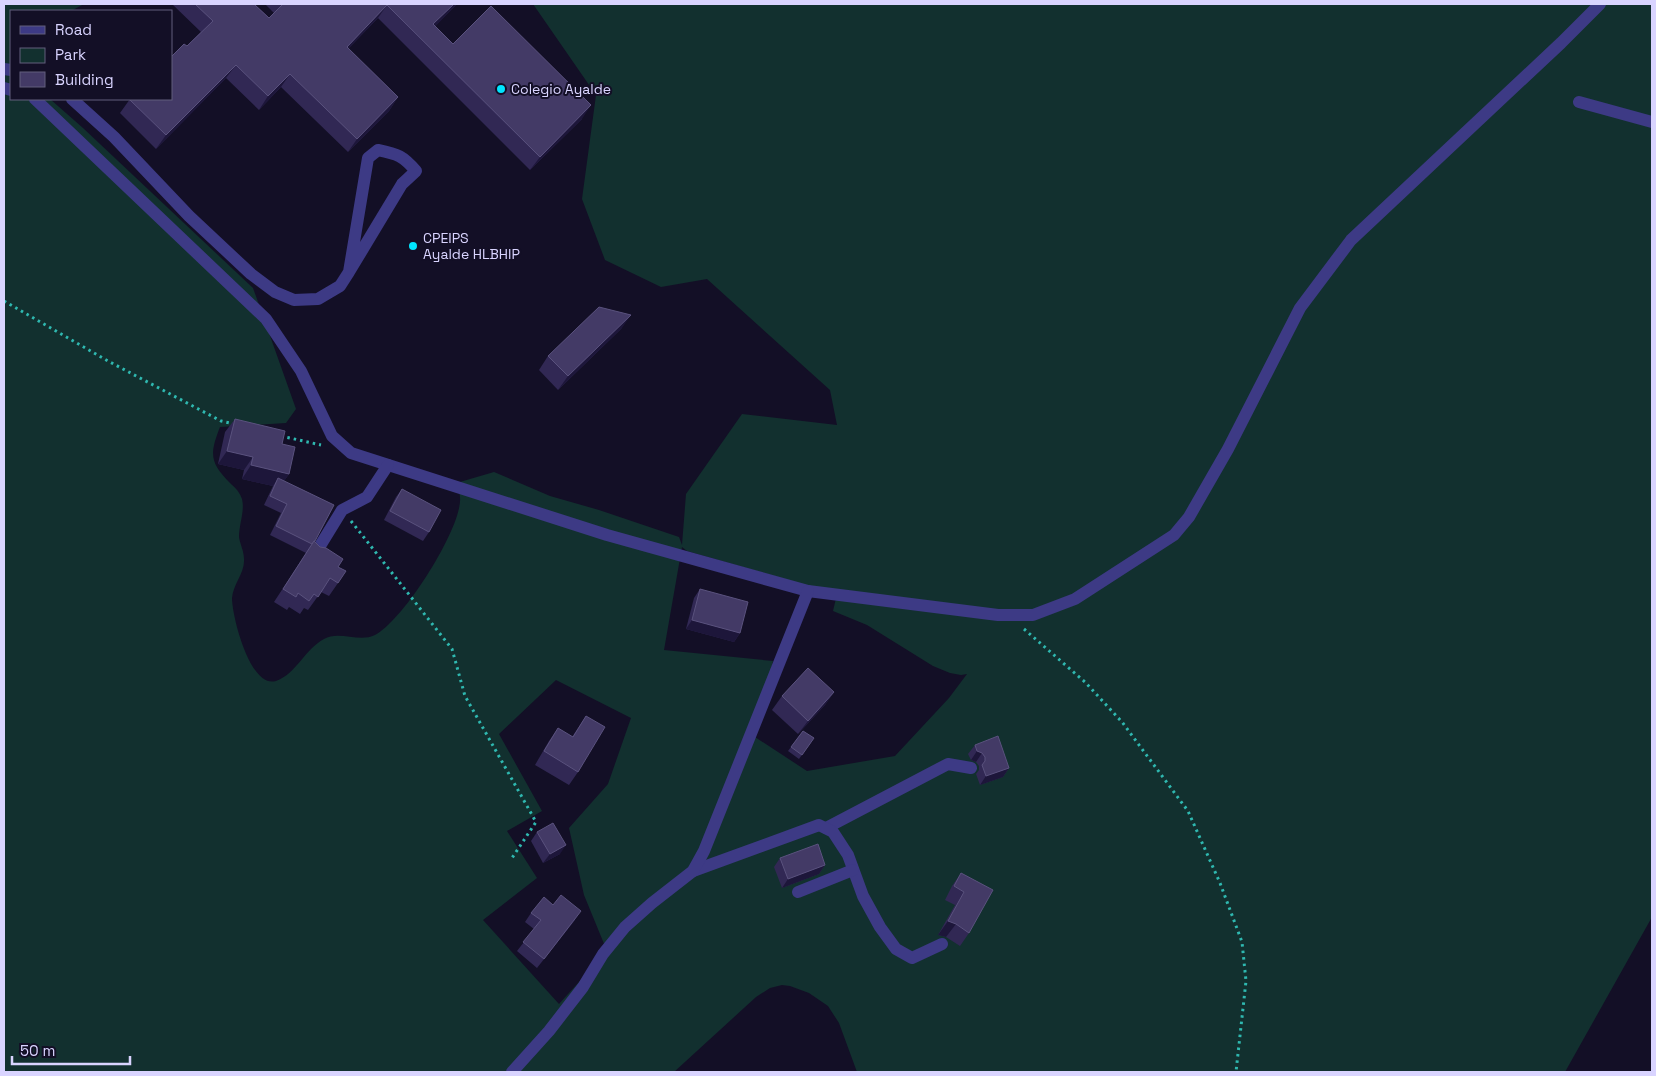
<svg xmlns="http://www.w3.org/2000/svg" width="1656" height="1076" font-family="'Space Grotesk',sans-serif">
  <rect width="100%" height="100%" fill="#130f26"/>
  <path fill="#12302f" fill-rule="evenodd" d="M4 4H84L71 11H11V99H50L83 128 253 288 296 409 286 423 220 427C209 455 210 463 231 484 236 488 240 493 242 499 245 511 239 524 239 537 240 544 244 551 244 559 245 573 233 584 232 598 232 616 250 689 276 681 296 674 305 649 324 639 339 630 359 643 375 635 403 621 463 527 460 497 460 491 456 488 453 484L494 472 550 496 599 510 679 537 682 545 686 494 742 414 837 425 830 390 707 279 661 287 605 260 582 199 596 95 533 4H1652V917L1565 1072H857L839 1023 828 1006 809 993 790 986 782 985 770 988 756 997 674 1072H4ZM682 547 687 551 837 594 833 611 867 625 933 666 950 673 961 675 967 674 949 698 895 756 807 771 755 737 773 661 664 650ZM556 680 631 718 608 784 569 828 584 895 607 951 559 1004 483 920 537 878 507 831 542 811 499 734Z"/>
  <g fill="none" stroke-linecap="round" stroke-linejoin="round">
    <g stroke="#2fb8b0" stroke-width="3" stroke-dasharray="2.5 4" stroke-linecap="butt">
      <path d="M4 301 108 361 221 421 234 424"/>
      <path d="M281 436 321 445"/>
      <path d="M351 521 452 649 465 696 536 822 512 858"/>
      <path d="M1024 629 1085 682 1122 722 1188 811 1220 883 1242 942 1246 981 1236 1072"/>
    </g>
    <g stroke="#3d3a85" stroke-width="12">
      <path d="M4 69 11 70"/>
      <path d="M4 88 11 90"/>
      <path d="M35 99 266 319 301 371 332 436 351 453 607 535 808 591 998 615H1033L1075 599 1174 535 1189 517 1228 449 1300 308 1351 240 1561 43 1600 4"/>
      <path d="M72 99 114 137 189 216 251 274 275 292 294 300 318 299 340 286 349 272 402 184 416 171C403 156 398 154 378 150L368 158 349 272"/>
      <path d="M1579 102 1652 122"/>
      <path d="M315 554 342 510 367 497 388 465"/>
      <path d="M826 828 948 764 971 768"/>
      <path d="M693 871 819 825 833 832 848 855 863 896 880 927 896 949 912 958 942 944"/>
      <path d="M798 892 853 870"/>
      <path d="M512 1072 549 1031 583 987 603 954 625 927 652 903 693 871 704 851 808 591"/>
    </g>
  </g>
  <g fill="#312854">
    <path d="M172 4H254L269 18 274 13 265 4H457L435 26 453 44 582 119 530 170 378 18 348 49 398 97 389 111 348 152 281 87 259 110 226 78 156 149 120 113 130 99 187 46 201 32Z"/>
    <path d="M622 328 558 390 539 370 548 356Z"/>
    <path d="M235 419 282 444 289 474 284 481 315 541 338 567V583L329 596 321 592 308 610 304 608 300 614 289 607 287 610 274 602 306 553 270 535 281 513 264 505 273 486 242 479 244 470 218 464 225 432Z"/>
    <path d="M402 489 429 532 423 541 384 520 396 497Z"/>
    <path d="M700 589 740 633 734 642 686 629 694 598Z"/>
    <path d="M834 692 825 705 798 734 772 710 782 696Z"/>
    <path d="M586 716 578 772 569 785 535 765 549 741 558 728 572 737Z"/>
    <path d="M803 731 814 738 799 759 788 751Z"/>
    <path d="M975 745 1009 768 1003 777 980 785 976 774 979 770V766L976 762 971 760 968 754Z"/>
    <path d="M537 832 560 854 543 863 531 841Z"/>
    <path d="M780 858 825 865 819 874 782 888 774 867Z"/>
    <path d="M961 873 969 933 960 946 946 937 938 935 955 905 945 900 952 886Z"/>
    <path d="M531 913 575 920 537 968 517 951 534 929 525 922Z"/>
  </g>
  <g fill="#1d163a">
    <path d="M454 4H457L424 38 433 24Z"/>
    <path d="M387 5 378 18 337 60 347 47Z"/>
    <path d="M236 65 226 78 156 149 166 135Z"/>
    <path d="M290 74 281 87 259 110 268 96Z"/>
    <path d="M398 97 389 111 348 152 357 139Z"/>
    <path d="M591 105 582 119 530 170 540 157Z"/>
    <path d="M631 315 622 328 558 390 568 376Z"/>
    <path d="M227 451 253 457 244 470 218 464Z"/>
    <path d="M251 465 289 474 280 487 278 478 273 486 242 479Z"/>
    <path d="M692 620 740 633 734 642 686 629Z"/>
    <path d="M834 692 825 705 798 734 808 721Z"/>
    <path d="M977 751 982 753 976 762 971 760Z"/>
    <path d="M1009 768 1003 777 980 785 986 776Z"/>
    <path d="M566 845 560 854 543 863 550 854Z"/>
    <path d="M825 865 819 874 782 888 788 879Z"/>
    <path d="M581 911 575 920 537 968 544 959Z"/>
    <path d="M948 921 956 924 946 937 938 935Z"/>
  </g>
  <g fill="#433a66" stroke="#5a527e">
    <path d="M195 4H254L269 18 283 4H454L433 24 453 44 491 6 591 105 540 157 387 5 347 47 398 97 357 139 290 74 268 96 236 65 166 135 129 99H171V57L184 44 187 46 213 21Z"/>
    <path d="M599 307 631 315 568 376 548 356Z"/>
    <path d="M235 419 285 431 282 444 295 447 289 474 251 465 253 457 227 451Z"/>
    <path d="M278 478 334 505 315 541H314L312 544 276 526 287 504 270 496Z"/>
    <path d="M402 489 441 510 429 532 390 511Z"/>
    <path d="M314 541 320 547 326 548 343 559 338 567 346 571 338 583 330 578 318 597 314 594 309 601 298 593 296 597 283 589Z"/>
    <path d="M700 589 748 602 740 633 692 620Z"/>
    <path d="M808 668 834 692 808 721 782 696Z"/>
    <path d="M586 716 605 727 578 772 544 751 558 728 573 737Z"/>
    <path d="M803 731 814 738 802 755 791 747Z"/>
    <path d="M998 736 1009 768 986 776 982 765 985 761V757L982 753 977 751 975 745Z"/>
    <path d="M553 823 566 845 550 854 537 832Z"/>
    <path d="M818 844 825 865 788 879 780 858Z"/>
    <path d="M961 873 993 890 969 933 956 924 948 921 964 892 954 886Z"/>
    <path d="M561 895 581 911 544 959 523 942 541 920 531 913 544 897 553 905Z"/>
  </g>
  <g fill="#00e5ff" stroke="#130f26" stroke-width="2">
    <circle cx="501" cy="89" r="5"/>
    <circle cx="413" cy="246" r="5"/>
  </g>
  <g text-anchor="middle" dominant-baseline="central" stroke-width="4" stroke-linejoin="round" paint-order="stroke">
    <g font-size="14" fill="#d9d4ff" stroke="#130f26" text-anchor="start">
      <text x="511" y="89">Colegio Ayalde</text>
      <text x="423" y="238">CPEIPS<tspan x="423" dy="16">Ayalde HLBHIP</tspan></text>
    </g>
  </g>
  <rect width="1656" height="1076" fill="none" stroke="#d9d4ff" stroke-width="10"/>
  <rect x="10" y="10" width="162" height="90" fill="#130f26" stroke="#625e7d"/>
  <rect x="20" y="26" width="25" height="8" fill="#3d3a85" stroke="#625e7d"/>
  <text x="55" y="35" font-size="15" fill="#d9d4ff">Road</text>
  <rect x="20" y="48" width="25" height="15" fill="#12302f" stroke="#625e7d"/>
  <text x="55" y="60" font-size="15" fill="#d9d4ff">Park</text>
  <rect x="20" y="72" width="25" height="15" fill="#433a66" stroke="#625e7d"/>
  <text x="55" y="85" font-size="15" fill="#d9d4ff">Building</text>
  <path d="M12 1056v8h118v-8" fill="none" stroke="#d9d4ff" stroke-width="2.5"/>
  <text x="20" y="1056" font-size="15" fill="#d9d4ff" stroke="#130f26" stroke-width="4" paint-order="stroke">50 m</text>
</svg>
